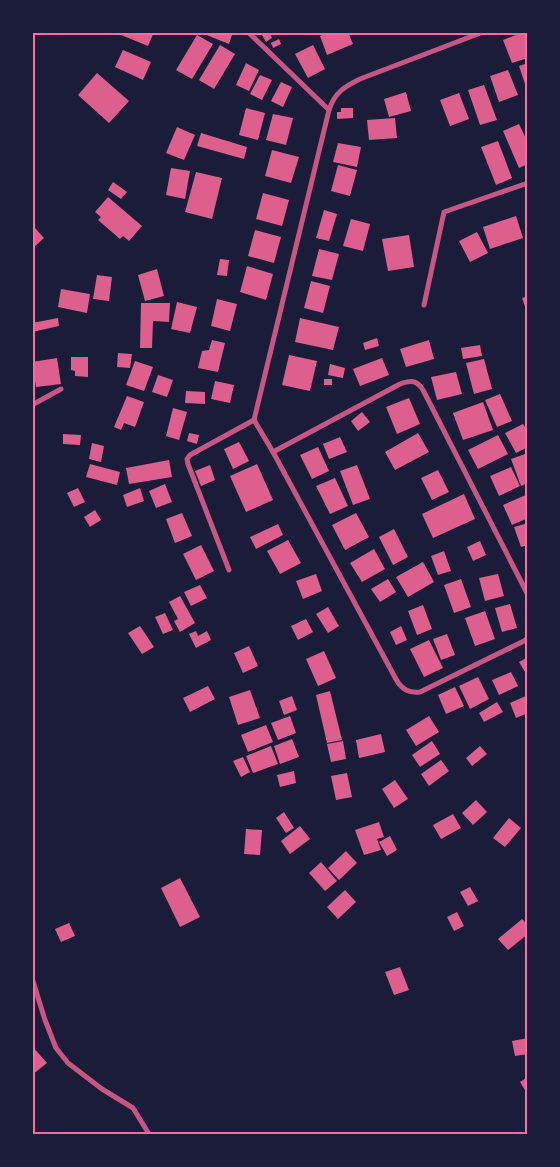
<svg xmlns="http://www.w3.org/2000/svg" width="560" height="1167" font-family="'Roboto Serif',serif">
  <rect width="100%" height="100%" fill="#1b1b3a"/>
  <g fill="#dd5f8e">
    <path d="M114 32H154L148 46Z"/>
    <path d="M199 32H233L229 44Z"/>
    <path d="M266 32H269L272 38 266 42 262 35Z"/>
    <path d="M329 32H348L353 44 327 55 320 36Z"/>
    <path d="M524 32H528V58L512 63 503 40Z"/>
    <path d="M197 35 213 44 192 79 176 70Z"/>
    <path d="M279 39 281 44 273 48 271 43Z"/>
    <path d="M220 45 235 54 214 89 199 80Z"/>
    <path d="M313 45 325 69 308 78 295 54Z"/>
    <path d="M123 50 151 62 143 80 115 67Z"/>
    <path d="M246 63 259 70 249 91 236 85Z"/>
    <path d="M528 63V89L527 90 519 66Z"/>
    <path d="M508 70 518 95 499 102 490 76Z"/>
    <path d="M97 73 129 101 109 123 78 95Z"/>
    <path d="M260 75 272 80 262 100 250 94Z"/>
    <path d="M281 82 292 87 283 107 271 101Z"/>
    <path d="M484 85 497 120 480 125 468 90Z"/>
    <path d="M406 92 411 111 389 117 384 99Z"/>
    <path d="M459 93 469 119 450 126 440 100Z"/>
    <path d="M246 108 265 113 258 140 239 135Z"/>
    <path d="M341 108H353V118L337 119V112H341Z"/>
    <path d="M273 114 293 118 286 145 266 140Z"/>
    <path d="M395 118 397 138 369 140 367 120Z"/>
    <path d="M519 124 528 143V164L519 168 503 131Z"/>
    <path d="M177 127 195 135 184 160 166 153Z"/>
    <path d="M201 133 247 147 244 159 197 146Z"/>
    <path d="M498 141 512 178 496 185 481 147Z"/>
    <path d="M338 143 361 147 357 167 333 162Z"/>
    <path d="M272 150 299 157 291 183 265 176Z"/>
    <path d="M338 165 357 170 350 196 331 191Z"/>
    <path d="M171 168 190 171 185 199 166 195Z"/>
    <path d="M196 172 222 178 212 219 185 212Z"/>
    <path d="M113 182 127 192 121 199 108 190Z"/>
    <path d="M263 193 289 200 282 226 256 219Z"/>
    <path d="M108 197 142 226 129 241 123 236 120 239 98 220 101 217 95 212Z"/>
    <path d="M324 210 337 214 329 241 316 238Z"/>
    <path d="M516 216 523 238 490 249 483 227Z"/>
    <path d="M351 219 370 224 363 251 343 246Z"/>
    <path d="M35 228 44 238 34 247 32 245V230Z"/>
    <path d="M255 230 281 237 274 263 248 256Z"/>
    <path d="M477 232 488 253 470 262 459 241Z"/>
    <path d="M409 235 414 267 388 271 382 239Z"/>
    <path d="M319 249 339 254 332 280 312 276Z"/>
    <path d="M220 259 229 260 227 276 217 275Z"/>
    <path d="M247 266 273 274 266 300 240 292Z"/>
    <path d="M157 269 164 296 145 301 138 275Z"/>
    <path d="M97 275 112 277 109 301 93 299Z"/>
    <path d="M311 281 330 286 323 313 304 308Z"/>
    <path d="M61 289 90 294 87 313 58 307Z"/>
    <path d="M528 296V312H527L522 298Z"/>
    <path d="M217 299 237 304 230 331 211 326Z"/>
    <path d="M177 302 197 307 190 333 171 329Z"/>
    <path d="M141 303H170L169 322 153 321 152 348H140Z"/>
    <path d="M58 318 59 326 32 332V323Z"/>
    <path d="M300 318 339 327 333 350 295 342Z"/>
    <path d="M377 338 379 346 365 350 363 343Z"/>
    <path d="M212 340 225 343 218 372 198 368 202 351 209 350Z"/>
    <path d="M429 340 434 359 406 367 400 349Z"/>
    <path d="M480 345 482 356 463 359 461 348Z"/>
    <path d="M118 353 132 354 130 368 117 367Z"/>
    <path d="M289 355 317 361 310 391 282 385Z"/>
    <path d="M71 357H88V377L75 376V371L71 370Z"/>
    <path d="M57 358 61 384 36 387 32 362Z"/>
    <path d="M382 358 389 375 360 386 353 369Z"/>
    <path d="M484 359 492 389 474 394 466 363Z"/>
    <path d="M135 361 153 367 144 391 126 385Z"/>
    <path d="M330 364 345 368 343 378 328 375Z"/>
    <path d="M456 372 462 394 437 400 431 377Z"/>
    <path d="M158 375 173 380 167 397 152 392Z"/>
    <rect x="324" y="379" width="8" height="6"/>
    <path d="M215 381 234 385 230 403 211 399Z"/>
    <path d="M186 391 205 392V404L185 403Z"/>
    <path d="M500 394 512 421 497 427 485 400Z"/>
    <path d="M127 396 144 402 135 427 124 423 121 430 114 427Z"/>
    <path d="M409 398 420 424 397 434 386 407Z"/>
    <path d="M483 402 493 430 463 440 453 413Z"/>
    <path d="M173 408 187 412 179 440 166 436Z"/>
    <path d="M362 412 370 422 358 431 351 421Z"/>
    <path d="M523 424 528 432V447L516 453 505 433Z"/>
    <path d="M189 433 199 435 197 444 187 441Z"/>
    <path d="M418 433 429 452 395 470 385 452Z"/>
    <path d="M63 434 81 435 80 445 63 444Z"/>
    <path d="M498 435 508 454 478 469 468 450Z"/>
    <path d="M340 437 347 452 329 459 323 444Z"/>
    <path d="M239 442 249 461 233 469 224 449Z"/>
    <path d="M92 443 104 446 101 462 89 459Z"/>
    <path d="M318 447 329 471 312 479 300 455Z"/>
    <path d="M528 453V483L521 486 511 459Z"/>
    <path d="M169 460 172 477 129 484 126 468Z"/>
    <path d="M90 464 120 472 117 485 86 477Z"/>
    <path d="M257 464 273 500 246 512 230 476Z"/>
    <path d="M210 465 215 480 201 486 195 471Z"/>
    <path d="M357 465 370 499 353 505 340 471Z"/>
    <path d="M511 467 520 486 499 496 490 476Z"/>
    <path d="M438 470 449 492 432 500 421 478Z"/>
    <path d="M335 478 348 506 330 514 316 486Z"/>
    <path d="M165 484 172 502 156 508 149 491Z"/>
    <path d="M78 488 85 502 74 507 67 493Z"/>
    <path d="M140 488 144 501 127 507 123 495Z"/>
    <path d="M464 494 475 519 433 538 422 514Z"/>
    <path d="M528 494V518L512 525 503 505Z"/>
    <path d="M95 510 101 520 90 527 84 517Z"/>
    <path d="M182 513 192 536 175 543 166 519Z"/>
    <path d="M356 513 369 537 345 550 332 525Z"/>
    <path d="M528 523V545L521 547 514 527Z"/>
    <path d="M278 524 283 535 256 549 250 537Z"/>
    <path d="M394 529 408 557 393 565 379 537Z"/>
    <path d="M288 540 301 563 280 574 267 551Z"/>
    <path d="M480 541 486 555 473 561 467 547Z"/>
    <path d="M201 545 214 571 196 580 183 554Z"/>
    <path d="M374 549 385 569 362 582 350 563Z"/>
    <path d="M444 551 451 571 438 575 431 556Z"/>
    <path d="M423 562 434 582 408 597 396 577Z"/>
    <path d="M316 574 322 591 303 599 296 581Z"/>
    <path d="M498 574 504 596 485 601 479 578Z"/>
    <path d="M388 579 396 592 380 602 371 589Z"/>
    <path d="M461 579 471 607 454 613 444 585Z"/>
    <path d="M200 585 207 598 191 606 184 592Z"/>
    <path d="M180 596 195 623 180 632 174 621 178 619 169 602Z"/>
    <path d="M510 604 517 628 502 632 495 608Z"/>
    <path d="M423 605 432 629 417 635 408 611Z"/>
    <path d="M328 607 339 626 328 633 316 614Z"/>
    <path d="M485 611 495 639 475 646 465 618Z"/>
    <path d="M165 613 173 630 163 634 155 617Z"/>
    <path d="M306 619 313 632 298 640 291 626Z"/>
    <path d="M140 626 154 647 142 654 128 633Z"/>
    <path d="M401 626 407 640 396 645 390 632Z"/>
    <path d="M196 631 198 636 207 631 211 640 196 648 189 634Z"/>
    <path d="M447 634 455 655 441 660 433 639Z"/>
    <path d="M429 640 443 668 424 677 410 649Z"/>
    <path d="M249 646 258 666 243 673 234 653Z"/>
    <path d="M324 651 336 678 318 686 306 659Z"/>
    <path d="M528 657V677L519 662Z"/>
    <path d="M511 672 518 686 499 695 492 680Z"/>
    <path d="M478 677 489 699 470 709 459 686Z"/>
    <path d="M208 686 215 699 190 712 183 698Z"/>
    <path d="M455 687 464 706 446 714 438 695Z"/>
    <path d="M250 690 260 718 238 725 229 697Z"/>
    <path d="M330 691 342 740 327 743 316 695Z"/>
    <path d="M528 695V713L516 718 510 703Z"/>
    <path d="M292 696 297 710 284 715 279 701Z"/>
    <path d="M497 702 503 712 484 722 479 713Z"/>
    <path d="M290 716 296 733 278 740 271 723Z"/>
    <path d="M429 716 439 732 416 746 406 730Z"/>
    <path d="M266 725 273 742 248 752 241 735Z"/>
    <path d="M381 734 385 752 359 758 356 740Z"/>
    <path d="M292 739 299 757 280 764 274 746Z"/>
    <path d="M343 741 346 759 331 762 327 744Z"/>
    <path d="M432 741 440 754 420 767 412 755Z"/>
    <path d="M271 746 278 764 253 773 246 756Z"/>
    <path d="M480 746 487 754 472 766 466 758Z"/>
    <path d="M243 757 250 772 241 777 233 761Z"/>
    <path d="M441 760 449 771 429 786 421 774Z"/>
    <path d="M294 771 296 783 280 787 277 775Z"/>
    <path d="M347 773 352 797 336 800 331 776Z"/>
    <path d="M395 780 408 799 394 808 382 789Z"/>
    <path d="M476 800 487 812 473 825 462 813Z"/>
    <path d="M284 812 294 828 286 833 276 818Z"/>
    <path d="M453 814 461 828 441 839 433 825Z"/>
    <path d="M509 818 521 828 505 847 493 838Z"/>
    <path d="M379 822 384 837 377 839 381 850 364 855 355 830Z"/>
    <path d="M300 826 310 839 290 854 281 841Z"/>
    <path d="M246 829 262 830 260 855 244 854Z"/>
    <path d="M390 836 397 850 387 856 379 842Z"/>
    <path d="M346 851 357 863 339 880 328 868Z"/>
    <path d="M321 862 337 881 325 891 309 873Z"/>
    <path d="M180 878 200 917 180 927 161 888Z"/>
    <path d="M470 887 478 901 468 906 460 892Z"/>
    <path d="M345 890 356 902 338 919 327 907Z"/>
    <path d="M457 912 464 926 454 931 447 917Z"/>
    <path d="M522 919 528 925V934L508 950 498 939Z"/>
    <path d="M69 923 75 936 61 942 55 929Z"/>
    <path d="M400 967 409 990 394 995 385 972Z"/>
    <path d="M528 1038V1054L515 1056 512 1041Z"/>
    <path d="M32 1046 47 1063 32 1075Z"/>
    <path d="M528 1077V1095L520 1082Z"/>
  </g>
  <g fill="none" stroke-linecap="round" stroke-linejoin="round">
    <g stroke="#c65784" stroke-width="5">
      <path d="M248 32 329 110"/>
      <path d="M483 32 360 79C344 87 335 92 329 110L254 420 273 452 397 681C403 690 409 693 420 692L524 641 528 638"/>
      <path d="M424 305 444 212 528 183"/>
      <path d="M32 405 61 389"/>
      <path d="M273 452 400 384C411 380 417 380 423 390L528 595"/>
      <path d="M229 570 188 464 187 459 190 455 254 420"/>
      <path d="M32 978 45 1020 56 1048 68 1063 102 1089 133 1108 149 1134"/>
    </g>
  </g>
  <rect width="560" height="1167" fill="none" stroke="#1b1b3a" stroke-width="68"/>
  <rect x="34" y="34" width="492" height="1099" fill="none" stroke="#ff6b9d" stroke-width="2"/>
</svg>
